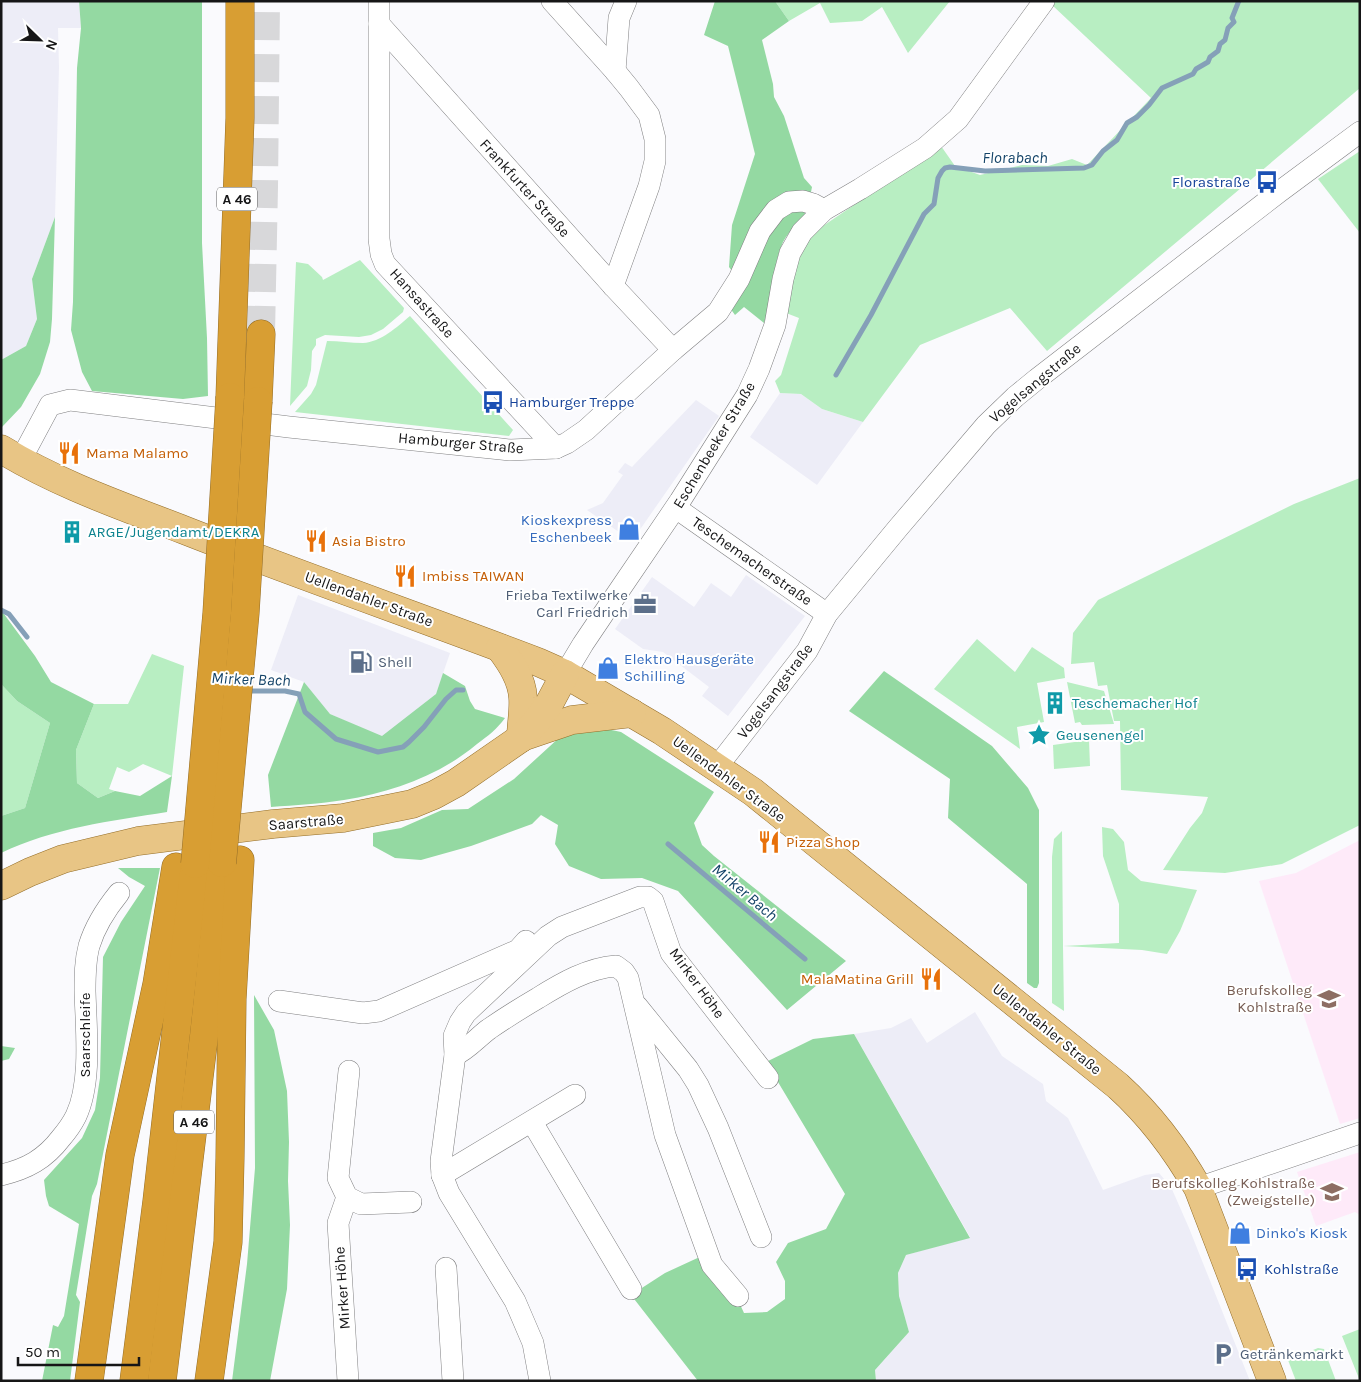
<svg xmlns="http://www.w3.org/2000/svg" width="1361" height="1382" font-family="Karla,sans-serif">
  <rect width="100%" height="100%" fill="#fafafd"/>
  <g fill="#ededf7">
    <path d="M1 1H79L81 28H58L59 67 55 217 32 279 37 319 26 346 1 360Z"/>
    <path d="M780 393 801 394 822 409 863 422 817 485 750 437Z"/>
    <path d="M696 400 719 416 632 541 587 510 603 503 623 475 618 472 625 463 632 467Z"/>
    <path d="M746 575 805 616 728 716 702 696 709 687 663 652 643 649 615 629 652 577 694 607 711 583 731 597Z"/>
    <path d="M298 595 450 653 436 694 382 737 330 714 304 682 271 670Z"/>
    <path d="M975 1012 1002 1056 1043 1084 1046 1101 1068 1118 1103 1190 1145 1175 1159 1173 1171 1187 1189 1228 1250 1381H876L875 1370 909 1332 899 1296 898 1273 906 1255 970 1237 854 1034 891 1028 911 1018 927 1043Z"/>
  </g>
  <g fill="#feeaf9">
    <path d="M1360 840V1118L1340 1124 1259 881 1296 873Z"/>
    <path d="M1360 1152V1215L1355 1212 1316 1226 1297 1172Z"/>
  </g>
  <g fill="#b8eec2">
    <path d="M775 1H950L908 53 882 7 862 21 830 23 820 3 789 21Z"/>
    <path d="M1055 1H1360V88L1047 351 1010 308 920 345 863 422 822 409 801 394 780 393 775 381 781 375 799 318 786 313 795 267 810 238 823 226 941 146 955 166 980 175 1022 165 1048 166 1072 159 1087 165 1151 98 1052 5Z"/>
    <path d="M1360 151V233L1318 179Z"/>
    <path d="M360 260 404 308 403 312 383 329 371 335 359 337 325 335 316 339V345L312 351 311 370 307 386 290 406 296 262 308 264 322 277 323 280Z"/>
    <path d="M410 316 513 430 509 436 295 412 311 394 316 385 327 341C339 341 351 343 363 343 381 342 397 327 410 316Z"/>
    <path d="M1360 478V825L1282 864 1225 873 1163 870 1190 828 1202 813 1208 797 1121 790 1120 721H1114L1107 685 1098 686 1094 662 1071 664 1073 633 1098 600 1294 504Z"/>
    <path d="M977 639 1015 672 1032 647 1064 668 1065 678 1037 683 1044 722 1017 727 1020 749 934 689Z"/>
    <path d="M152 654 184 666 172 776 143 764 129 772 117 767 109 789 115 791 98 798 77 783 76 750 94 704H128Z"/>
    <path d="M1067 682 1104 691 1114 724 1082 725 1080 722 1075 723Z"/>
    <path d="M1 684 17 701 50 723 25 808 1 816Z"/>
    <path d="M1089 740 1090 766 1054 769 1053 745Z"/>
    <path d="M1102 827 1113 829 1124 842 1128 870 1141 881 1197 890 1180 931 1167 954 1142 950 1063 946 1064 1011 1052 1003V857L1054 839 1062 831 1063 946 1119 943V904L1103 856Z"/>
    <path d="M1360 1329V1381L1342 1336Z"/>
    <path d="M1318 1348 1324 1349 1336 1381H1296L1288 1360Z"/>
  </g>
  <g fill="#94d9a2">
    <path d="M79 1H202V243L207 338 208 396 183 399 92 391 82 372 71 330 73 302 77 68 81 28Z"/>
    <path d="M715 1H775L789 21 762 40 773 84 774 97 784 116 804 178 812 187 811 192 807 194 794 195 735 275 729 267 732 225 755 154 728 46 704 35Z"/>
    <path d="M807 210C802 221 789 230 783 242 774 262 774 284 770 304 768 311 766 317 764 323L744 307 735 315 730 308 770 228 791 211Z"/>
    <path d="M55 217 52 319 50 342 40 374 21 407 2 427H1V360L26 346 37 319 32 279Z"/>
    <path d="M1 610 35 656 51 682 94 704 76 750 77 783 98 798 115 791 140 796 172 776 167 812C111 821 53 828 1 853V816L25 808 50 723 17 701 1 684Z"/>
    <path d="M884 671 992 746 1028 788 1039 810V983L1037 988H1034L1027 983V884L948 818 950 779 849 711Z"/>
    <path d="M443 673 465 686 470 701 475 709 505 718C497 729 488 736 477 744 439 776 392 792 344 800 320 804 295 805 271 807L268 775 304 682 330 714 382 736 436 694Z"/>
    <path d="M607 729 621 732 714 792 694 823 702 845 714 856 846 961 787 1010 678 891 642 878 601 879 569 866 555 844 558 825 541 815 532 824 471 846 421 860 395 858 373 846V833L401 828 442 810 468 809 514 779 561 736 579 731Z"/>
    <path d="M118 868H160L97 1184 92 1196 76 1295 80 1302 70 1381H42L53 1325 58 1327 64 1316 79 1224 49 1206 46 1196 44 1180 82 1138 95 1110 100 1078 103 957 121 922 145 886 129 877Z"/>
    <path d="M254 995 274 1030 287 1091 289 1142 288 1181 290 1225 287 1289 270 1381H232L247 1264 255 1168Z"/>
    <path d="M854 1034 970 1238 906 1255 898 1273 899 1296 909 1332 875 1370 876 1381H698L631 1295 665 1273 704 1255 731 1285 744 1313 767 1312 785 1299V1281L776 1262 788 1243 826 1229 845 1194 766 1062 813 1039Z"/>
    <path d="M1 1046 15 1048 9 1059 1 1061Z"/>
  </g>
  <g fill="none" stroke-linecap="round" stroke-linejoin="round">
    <g stroke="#85a0b8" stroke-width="5">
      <path d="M836 375 871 315 924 214 934 204 938 178 942 171 945 168 950 167 985 171 1084 168 1092 165 1103 151 1117 140 1127 123 1137 117 1149 105 1162 88 1193 74 1196 69 1208 62 1210 57 1218 51 1220 44 1225 40 1228 28 1234 22 1232 18 1238 3 1239 1"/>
      <path d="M1 610 9 614 27 637"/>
      <path d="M245 691H285L299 694 305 712 336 739 378 752 403 747 409 742 424 727 446 699 456 690H463"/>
      <path d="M668 844 805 959"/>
    </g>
    <path stroke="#d8d8da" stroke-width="28" stroke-dasharray="28 14" stroke-linecap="butt" d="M261 334 264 187 266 1"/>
    <defs>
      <g id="minor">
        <path d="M379 1V239L381 254 385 264 556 448"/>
        <path d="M552 1 615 71 629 88 649 115 655 139V161L649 186 613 286"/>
        <path d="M379 24 613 286 673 350"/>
        <path d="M615 71 619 18 626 1"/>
        <path d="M20 461 50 405 70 400 289 427 501 449 510 450 556 448 567 443 586 430 673 350 718 312 739 279 760 231 776 210 789 202 803 201 813 204 824 210"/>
        <path d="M676 508 827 614"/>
        <path d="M565 674 583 644 612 601 680 501 747 395 759 369 775 325 783 279 790 253 802 232 824 210 860 189 925 148 958 119 1044 1"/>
        <path d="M717 767 807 651 827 614 898 528 986 425 1015 397 1037 379 1279 192 1360 132"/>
        <path d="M279 1001 363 1013 379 1011 518 950 526 941"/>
        <path d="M637 1006 688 1069 698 1085 718 1128 761 1237"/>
        <path d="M455 1055C467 1050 478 1037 489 1029 505 1018 521 1008 538 998 562 983 588 968 616 966L624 972 628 978 665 1135 712 1265 738 1296"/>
        <path d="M532 1122 631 1289"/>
        <path d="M1 1175C27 1169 45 1159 61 1138 67 1131 72 1124 76 1116 92 1082 86 1029 85 991 85 976 85 961 89 946 95 926 106 909 119 893"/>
        <path d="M442 1175 575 1095"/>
        <path d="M1198 1188 1360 1133"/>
        <path d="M347 1197 361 1204 411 1202"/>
        <path d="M446 1268 453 1381"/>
        <path d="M348 1381 338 1223 347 1197 338 1178 349 1071"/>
        <path d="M540 1381 533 1343 515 1301 449 1193 442 1175 441 1161 455 1055 454 1036 460 1022 466 1013 548 936 562 927 640 897H648L653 901 671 953 768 1078"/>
      </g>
      <g id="major">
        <path d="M1 449C58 484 122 506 184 530 301 576 420 617 538 662L565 674 662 731 753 792 1118 1086C1150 1115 1177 1151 1198 1188L1272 1381"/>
        <path d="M500 648C511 663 522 679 523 698 524 711 521 725 521 738"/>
        <path d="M522 737 572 720 632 713"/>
        <path d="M1 886 30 872 63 859 138 841 273 824 343 818 412 804 434 795 456 783 521 738 536 722 549 704 565 674"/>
      </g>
      <g id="highway">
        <path d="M230 397 240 118V1"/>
        <path d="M258 401 261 334"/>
        <path d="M89 1381 120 1155 157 984 176 867"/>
        <path d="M134 1381 157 1201 195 864"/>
        <path d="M162 1381 204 1036 222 863"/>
        <path d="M209 1381 228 1242 230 1158 232 999 240 860"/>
      </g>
    </defs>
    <use href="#minor" stroke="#808082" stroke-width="22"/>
    <use href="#major" stroke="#946e29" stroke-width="29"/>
    <use href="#highway" stroke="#946e29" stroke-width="29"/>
    <use href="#minor" stroke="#fff" stroke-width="21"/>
    <use href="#major" stroke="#e8c585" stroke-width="28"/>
    <use href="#highway" stroke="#d89e33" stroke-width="28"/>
    <defs>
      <g id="highway-bridge">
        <path d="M222 863 245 613 258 401"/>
        <path d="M195 864 217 613 230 397"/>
      </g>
    </defs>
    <use href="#highway-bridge" stroke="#946e29" stroke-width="29" stroke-linecap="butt"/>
    <use href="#highway-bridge" stroke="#d89e33" stroke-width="28"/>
  </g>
  <defs>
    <symbol id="bus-bare" viewBox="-9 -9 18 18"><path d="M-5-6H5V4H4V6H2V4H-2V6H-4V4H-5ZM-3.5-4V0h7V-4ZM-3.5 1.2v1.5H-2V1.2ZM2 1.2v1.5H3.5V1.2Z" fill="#1a4fb4" stroke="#fff" stroke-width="2.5" paint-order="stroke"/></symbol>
    <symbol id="restaurant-bare" viewBox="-9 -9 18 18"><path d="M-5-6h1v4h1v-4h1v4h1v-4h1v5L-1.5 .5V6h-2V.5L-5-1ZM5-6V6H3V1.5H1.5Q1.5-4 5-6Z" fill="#e8710a" stroke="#fff" stroke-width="2.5" paint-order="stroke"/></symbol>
    <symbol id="shop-bare" viewBox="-9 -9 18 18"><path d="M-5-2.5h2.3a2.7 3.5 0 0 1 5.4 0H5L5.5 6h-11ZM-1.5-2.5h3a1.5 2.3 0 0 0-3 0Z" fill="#3f7fe0" stroke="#fff" stroke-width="2.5" paint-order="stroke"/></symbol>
    <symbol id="building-bare" viewBox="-9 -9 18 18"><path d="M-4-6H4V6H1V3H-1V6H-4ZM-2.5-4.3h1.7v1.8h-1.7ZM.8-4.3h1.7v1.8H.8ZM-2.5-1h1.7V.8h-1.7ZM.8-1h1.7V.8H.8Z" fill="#0f9aa8" stroke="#fff" stroke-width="2.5" paint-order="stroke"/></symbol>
    <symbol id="office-bare" viewBox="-9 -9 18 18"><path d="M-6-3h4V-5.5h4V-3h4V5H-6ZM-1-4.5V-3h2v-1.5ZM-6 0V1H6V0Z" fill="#5c6f8a" stroke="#fff" stroke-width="2.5" paint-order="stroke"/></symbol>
    <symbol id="fuel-bare" viewBox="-9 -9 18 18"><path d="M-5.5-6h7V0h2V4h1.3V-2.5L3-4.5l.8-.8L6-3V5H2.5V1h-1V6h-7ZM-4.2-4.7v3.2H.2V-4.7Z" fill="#5c6f8a" stroke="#fff" stroke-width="2.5" paint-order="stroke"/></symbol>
    <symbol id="sight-bare" viewBox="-9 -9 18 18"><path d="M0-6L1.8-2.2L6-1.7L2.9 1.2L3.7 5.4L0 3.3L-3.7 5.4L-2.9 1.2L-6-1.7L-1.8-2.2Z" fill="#0f9aa8" stroke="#fff" stroke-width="2.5" paint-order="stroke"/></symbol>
    <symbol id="school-bare" viewBox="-9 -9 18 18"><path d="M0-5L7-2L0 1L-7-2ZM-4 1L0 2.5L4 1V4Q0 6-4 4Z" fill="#8d6e63" stroke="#fff" stroke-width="2.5" paint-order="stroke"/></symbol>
    <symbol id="parking-bare" viewBox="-9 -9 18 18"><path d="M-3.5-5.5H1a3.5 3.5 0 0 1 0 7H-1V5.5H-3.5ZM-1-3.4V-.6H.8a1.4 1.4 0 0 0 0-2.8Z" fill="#5c6f8a" stroke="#fff" stroke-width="2.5" paint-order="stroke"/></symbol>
  </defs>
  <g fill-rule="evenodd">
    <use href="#bus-bare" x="1251" y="166" width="32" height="32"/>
    <use href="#bus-bare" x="477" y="386" width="32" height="32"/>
    <use href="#restaurant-bare" x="53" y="437" width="32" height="32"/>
    <use href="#shop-bare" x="613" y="513" width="32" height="32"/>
    <use href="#building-bare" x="56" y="516" width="32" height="32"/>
    <use href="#restaurant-bare" x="300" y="525" width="32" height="32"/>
    <use href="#restaurant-bare" x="389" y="560" width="32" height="32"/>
    <use href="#office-bare" x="629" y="588" width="32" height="32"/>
    <use href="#fuel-bare" x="345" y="646" width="32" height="32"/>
    <use href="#shop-bare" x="592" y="652" width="32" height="32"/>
    <use href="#building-bare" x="1039" y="687" width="32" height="32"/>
    <use href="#sight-bare" x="1023" y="719" width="32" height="32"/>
    <use href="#restaurant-bare" x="753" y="826" width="32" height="32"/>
    <use href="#restaurant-bare" x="915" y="963" width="32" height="32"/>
    <use href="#school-bare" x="1313" y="983" width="32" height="32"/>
    <use href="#school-bare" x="1316" y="1176" width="32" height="32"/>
    <use href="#shop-bare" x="1224" y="1217" width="32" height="32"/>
    <use href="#bus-bare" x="1231" y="1253" width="32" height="32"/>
    <use href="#parking-bare" x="1207" y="1338" width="32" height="32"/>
  </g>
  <g text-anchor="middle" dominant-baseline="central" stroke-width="4" stroke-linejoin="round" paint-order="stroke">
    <g fill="#fff" stroke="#5c5c5d" stroke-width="1">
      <rect x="217" y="187.5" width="40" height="23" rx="4"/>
      <rect x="174" y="1110.5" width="40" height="23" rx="4"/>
    </g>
    <g font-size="14" font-weight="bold" fill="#161617">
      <text x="237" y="199">A 46</text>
      <text x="194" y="1122">A 46</text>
    </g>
    <g font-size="15" fill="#164399" stroke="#fff" text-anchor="start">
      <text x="1250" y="182" text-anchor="end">Florastraße</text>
      <text x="509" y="402">Hamburger Treppe</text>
      <text x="1264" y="1269">Kohlstraße</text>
    </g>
    <g font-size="15" fill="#161617" stroke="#fff">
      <text transform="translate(525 188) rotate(48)">Frankfurter Straße</text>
      <text transform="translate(422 303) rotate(48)">Hansastraße</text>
      <text transform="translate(1035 383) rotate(-40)">Vogelsangstraße</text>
      <text transform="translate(461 443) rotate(5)">Hamburger Straße</text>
      <text transform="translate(714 445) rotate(-59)">Eschenbeeker Straße</text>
      <text transform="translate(752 561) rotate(35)">Teschemacherstraße</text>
      <text transform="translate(369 599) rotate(20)">Uellendahler Straße</text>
      <text transform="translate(775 691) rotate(-53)">Vogelsangstraße</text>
      <text transform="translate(729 779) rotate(36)">Uellendahler Straße</text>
      <text transform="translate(306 822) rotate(-5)">Saarstraße</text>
      <text transform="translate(697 983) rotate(54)">Mirker Höhe</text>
      <text transform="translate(1047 1029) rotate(39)">Uellendahler Straße</text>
      <text transform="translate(85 1035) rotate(-90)">Saarschleife</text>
      <text transform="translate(342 1288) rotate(-94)">Mirker Höhe</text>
    </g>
    <g font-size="15" fill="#c56008" stroke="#fff" text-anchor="start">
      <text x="86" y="453">Mama Malamo</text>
      <text x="332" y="541">Asia Bistro</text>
      <text x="422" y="576">Imbiss TAIWAN</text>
      <text x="786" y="842">Pizza Shop</text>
      <text x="914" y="979" text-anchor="end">MalaMatina Grill</text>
    </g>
    <g font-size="15" fill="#366cbe" stroke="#fff" text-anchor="start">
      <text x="612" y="520" text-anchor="end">Kioskexpress<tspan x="612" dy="17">Eschenbeek</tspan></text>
      <text x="624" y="659">Elektro Hausgeräte<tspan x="624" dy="17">Schilling</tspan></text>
      <text x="1256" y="1233">Dinko's Kiosk</text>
    </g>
    <g font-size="15" fill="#0d838f" stroke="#fff" text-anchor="start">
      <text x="88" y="532">ARGE/Jugendamt/DEKRA</text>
      <text x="1072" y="703">Teschemacher Hof</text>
      <text x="1056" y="735">Geusenengel</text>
    </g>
    <g font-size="15" fill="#4e5e75" stroke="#fff" text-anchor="start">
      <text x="628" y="595" text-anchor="end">Frieba Textilwerke<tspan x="628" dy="17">Carl Friedrich</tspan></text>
      <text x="378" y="662">Shell</text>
      <text x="1240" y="1354">Getränkemarkt</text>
    </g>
    <g font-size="15" fill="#785e54" stroke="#fff" text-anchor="end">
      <text x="1312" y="990">Berufskolleg<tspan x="1312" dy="17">Kohlstraße</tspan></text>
      <text x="1315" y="1183">Berufskolleg Kohlstraße<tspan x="1315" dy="17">(Zweigstelle)</tspan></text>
    </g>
    <g font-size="16" font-style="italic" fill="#154469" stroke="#fff">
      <text x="1015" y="157">Florabach</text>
      <text transform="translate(251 679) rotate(2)">Mirker Bach</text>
      <text transform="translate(745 892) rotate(40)">Mirker Bach</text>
    </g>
  </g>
  <rect width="1361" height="1382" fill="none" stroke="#161617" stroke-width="5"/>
  <g transform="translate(40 40) rotate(113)" stroke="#ffffff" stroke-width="4" paint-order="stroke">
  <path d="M0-4L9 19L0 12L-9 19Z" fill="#161617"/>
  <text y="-8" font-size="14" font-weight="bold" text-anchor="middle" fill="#161617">N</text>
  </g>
  <path d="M18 1357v8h121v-8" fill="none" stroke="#161617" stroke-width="2.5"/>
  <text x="25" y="1357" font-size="15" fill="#161617" stroke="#ffffff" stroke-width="4" paint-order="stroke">50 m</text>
</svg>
